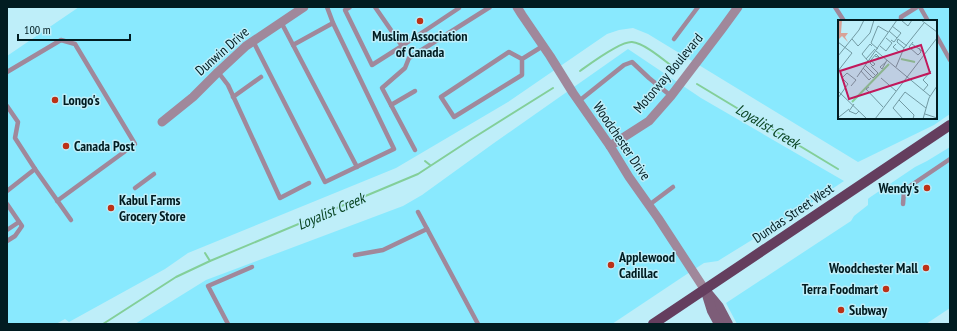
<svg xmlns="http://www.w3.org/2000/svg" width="957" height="331" font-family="'PT Sans Narrow',sans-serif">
  <rect width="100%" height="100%" fill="#beeef9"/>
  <g fill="#89e9fe" fill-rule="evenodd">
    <path d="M79 7H950V114L934 125 858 162 648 34 633 28 619 30 607 34 508 102 396 168 188 253 165 269 69 322 65 319 56 324H7V56ZM839 21H936V118H839Z"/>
    <path d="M628 49 701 98 844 181 799 211 721 259 718 261 704 263 684 276 612 324H135L206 280 403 206 422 195 494 143Z"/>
    <path d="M950 147V308L926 324H737L726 303 851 221 854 216 868 205V199L869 198 915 167 927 161Z"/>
  </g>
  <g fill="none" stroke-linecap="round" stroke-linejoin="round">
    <g stroke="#83cf99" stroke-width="2">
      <path d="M580 71C590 64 620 41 632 42 645 43 666 62 677 70"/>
      <path d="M697 84 838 169"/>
      <path d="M425 161 430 165"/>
      <path d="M205 253 210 261"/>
      <path d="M103 324 176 277 210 261 418 174 470 140 553 88"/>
    </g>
    <g stroke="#a0889b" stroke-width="4.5">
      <path d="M350 7 345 10 372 65 402 46 375 7"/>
      <path d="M835 7 844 21"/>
      <path d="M920 7 928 21"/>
      <path d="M901 21V17L917 7"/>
      <path d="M281 22 357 167"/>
      <path d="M936 35 950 60"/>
      <path d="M674 39 698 7"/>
      <path d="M253 41 325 182 394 149 333 23 327 7"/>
      <path d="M293 45 333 23"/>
      <path d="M402 46 459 8"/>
      <path d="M522 59 509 52 441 97 454 117 522 75V59L543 46"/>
      <path d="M7 72 61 40 75 44 135 144 57 201"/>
      <path d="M218 72 228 85 280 198 309 183"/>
      <path d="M233 97 261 77"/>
      <path d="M579 101 624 65 632 62 649 78 671 96"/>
      <path d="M391 105 415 91"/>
      <path d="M7 106 18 122 15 138 35 169 7 191"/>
      <path d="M415 150 382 88 405 68 409 58 490 7"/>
      <path d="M35 169 71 220"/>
      <path d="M135 188 154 174"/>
      <path d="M7 204 22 226 15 236 7 241"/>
      <path d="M903 204 904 191 910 186 950 159"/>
      <path d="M649 205 673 187"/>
      <path d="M418 212 478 324"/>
      <path d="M7 230 19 222"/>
      <path d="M355 255 383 250 427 229"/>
      <path d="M228 324 208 286 252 267"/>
    </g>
    <g stroke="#a0889b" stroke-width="9">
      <path d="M517 7 522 15 550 56 573 93 610 146 629 177 658 218 705 290"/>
      <path d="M162 122 193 97 218 72 246 46 304 7"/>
      <path d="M610 146 649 121 671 96 722 29 738 7"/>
    </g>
    <g stroke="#7d5d78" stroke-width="10">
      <path d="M705 290 719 307 728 324"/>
      <path d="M707 295 712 311 719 324"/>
    </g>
    <path stroke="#643e5e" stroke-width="10" d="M653 324 950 125"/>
  </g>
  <g fill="#bc3117" stroke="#beeef9" stroke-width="1.5">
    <circle cx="420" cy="21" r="4"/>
    <circle cx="55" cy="100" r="4"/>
    <circle cx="66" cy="146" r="4"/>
    <circle cx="927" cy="188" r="4"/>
    <circle cx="111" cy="208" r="4"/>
    <circle cx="611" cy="265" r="4"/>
    <circle cx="926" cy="268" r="4"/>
    <circle cx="886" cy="289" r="4"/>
    <circle cx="841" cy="310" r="4"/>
  </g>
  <g text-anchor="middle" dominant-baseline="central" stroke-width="3" stroke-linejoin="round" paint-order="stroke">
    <g font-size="14" font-weight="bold" fill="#011c21" stroke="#beeef9" text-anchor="start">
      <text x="420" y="36" text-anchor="middle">Muslim Association<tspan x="420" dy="16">of Canada</tspan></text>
      <text x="63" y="100">Longo's</text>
      <text x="74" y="146">Canada Post</text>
      <text x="919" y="188" text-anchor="end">Wendy's</text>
      <text x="119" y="200">Kabul Farms<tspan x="119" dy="16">Grocery Store</tspan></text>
      <text x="619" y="257">Applewood<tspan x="619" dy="16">Cadillac</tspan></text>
      <text x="918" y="268" text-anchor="end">Woodchester Mall</text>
      <text x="878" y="289" text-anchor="end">Terra Foodmart</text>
      <text x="849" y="310">Subway</text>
    </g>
    <g font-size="14" fill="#011c21" stroke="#beeef9">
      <text transform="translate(222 51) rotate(-41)">Dunwin Drive</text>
      <text transform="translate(668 73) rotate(-50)">Motorway Boulevard</text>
      <text transform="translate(622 141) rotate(56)">Woodchester Drive</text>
      <text transform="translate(793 213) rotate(-34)">Dundas Street West</text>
    </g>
    <g font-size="15" font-style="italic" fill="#094523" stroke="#beeef9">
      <text transform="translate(768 126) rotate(31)">Loyalist Creek</text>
      <text transform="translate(331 211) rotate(-23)">Loyalist Creek</text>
    </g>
  </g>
  <g transform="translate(838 20)">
    <rect width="99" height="99" fill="#beeef9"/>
    <path d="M0 0H4L3 13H10L7 17 10 22 4 16 0 20Z" fill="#d8a297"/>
    <path fill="none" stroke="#83cf99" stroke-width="2" d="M63 39 77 42M14 82 51 44"/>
    <path fill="none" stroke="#729aa3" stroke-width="1" d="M63 0 70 6 74 0M83 0 99 12M54 6 63 13 59 18M51 11 59 18 56 22 53 20M14 19 20 26 22 24 32 13 36 0M0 22 14 33 0 51M75 22 71 27 80 35 83 32 81 28M58 24 55 27 61 32M74 24 84 31M42 26 48 31 54 23 48 18M66 28 59 22 60 19 69 26M40 29 33 23 40 6 50 12M38 31 92 76M0 36 21 10 26 0M28 39 37 29M31 39 33 41 37 44 35 46 32 43 33 41V40L38 34 42 38 37 36M30 41 24 34 32 24 34 26M48 42 42 47 44 49 49 40M27 45 37 55M58 47 66 28 86 3M25 48 35 58 40 53 33 46M23 51 31 60 33 58M19 57 59 0M43 58 58 71M31 67 28 69 45 87M0 71 29 99M85 71 90 65 85 60 93 51M0 78 10 64 4 58 9 53 18 60 13 66M61 80 76 95 75 99M16 84 11 91 18 94 21 91M87 94 99 98M1 97 11 89M37 99 99 18M65 99 55 88 67 72 88 88M85 99 91 78 99 66"/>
    <path fill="#c2185b" fill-opacity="0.15" stroke="#c2185b" stroke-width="2" d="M83 25 92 53 11 79 2 51Z"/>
    <rect width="99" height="99" fill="none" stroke="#011c21" stroke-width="2"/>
  </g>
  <rect width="957" height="331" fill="none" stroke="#011c21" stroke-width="16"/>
  <path d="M18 34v6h112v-6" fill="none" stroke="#011c21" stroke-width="2"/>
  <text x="24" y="34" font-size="12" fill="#011c21" stroke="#beeef9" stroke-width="3" paint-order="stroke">100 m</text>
</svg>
